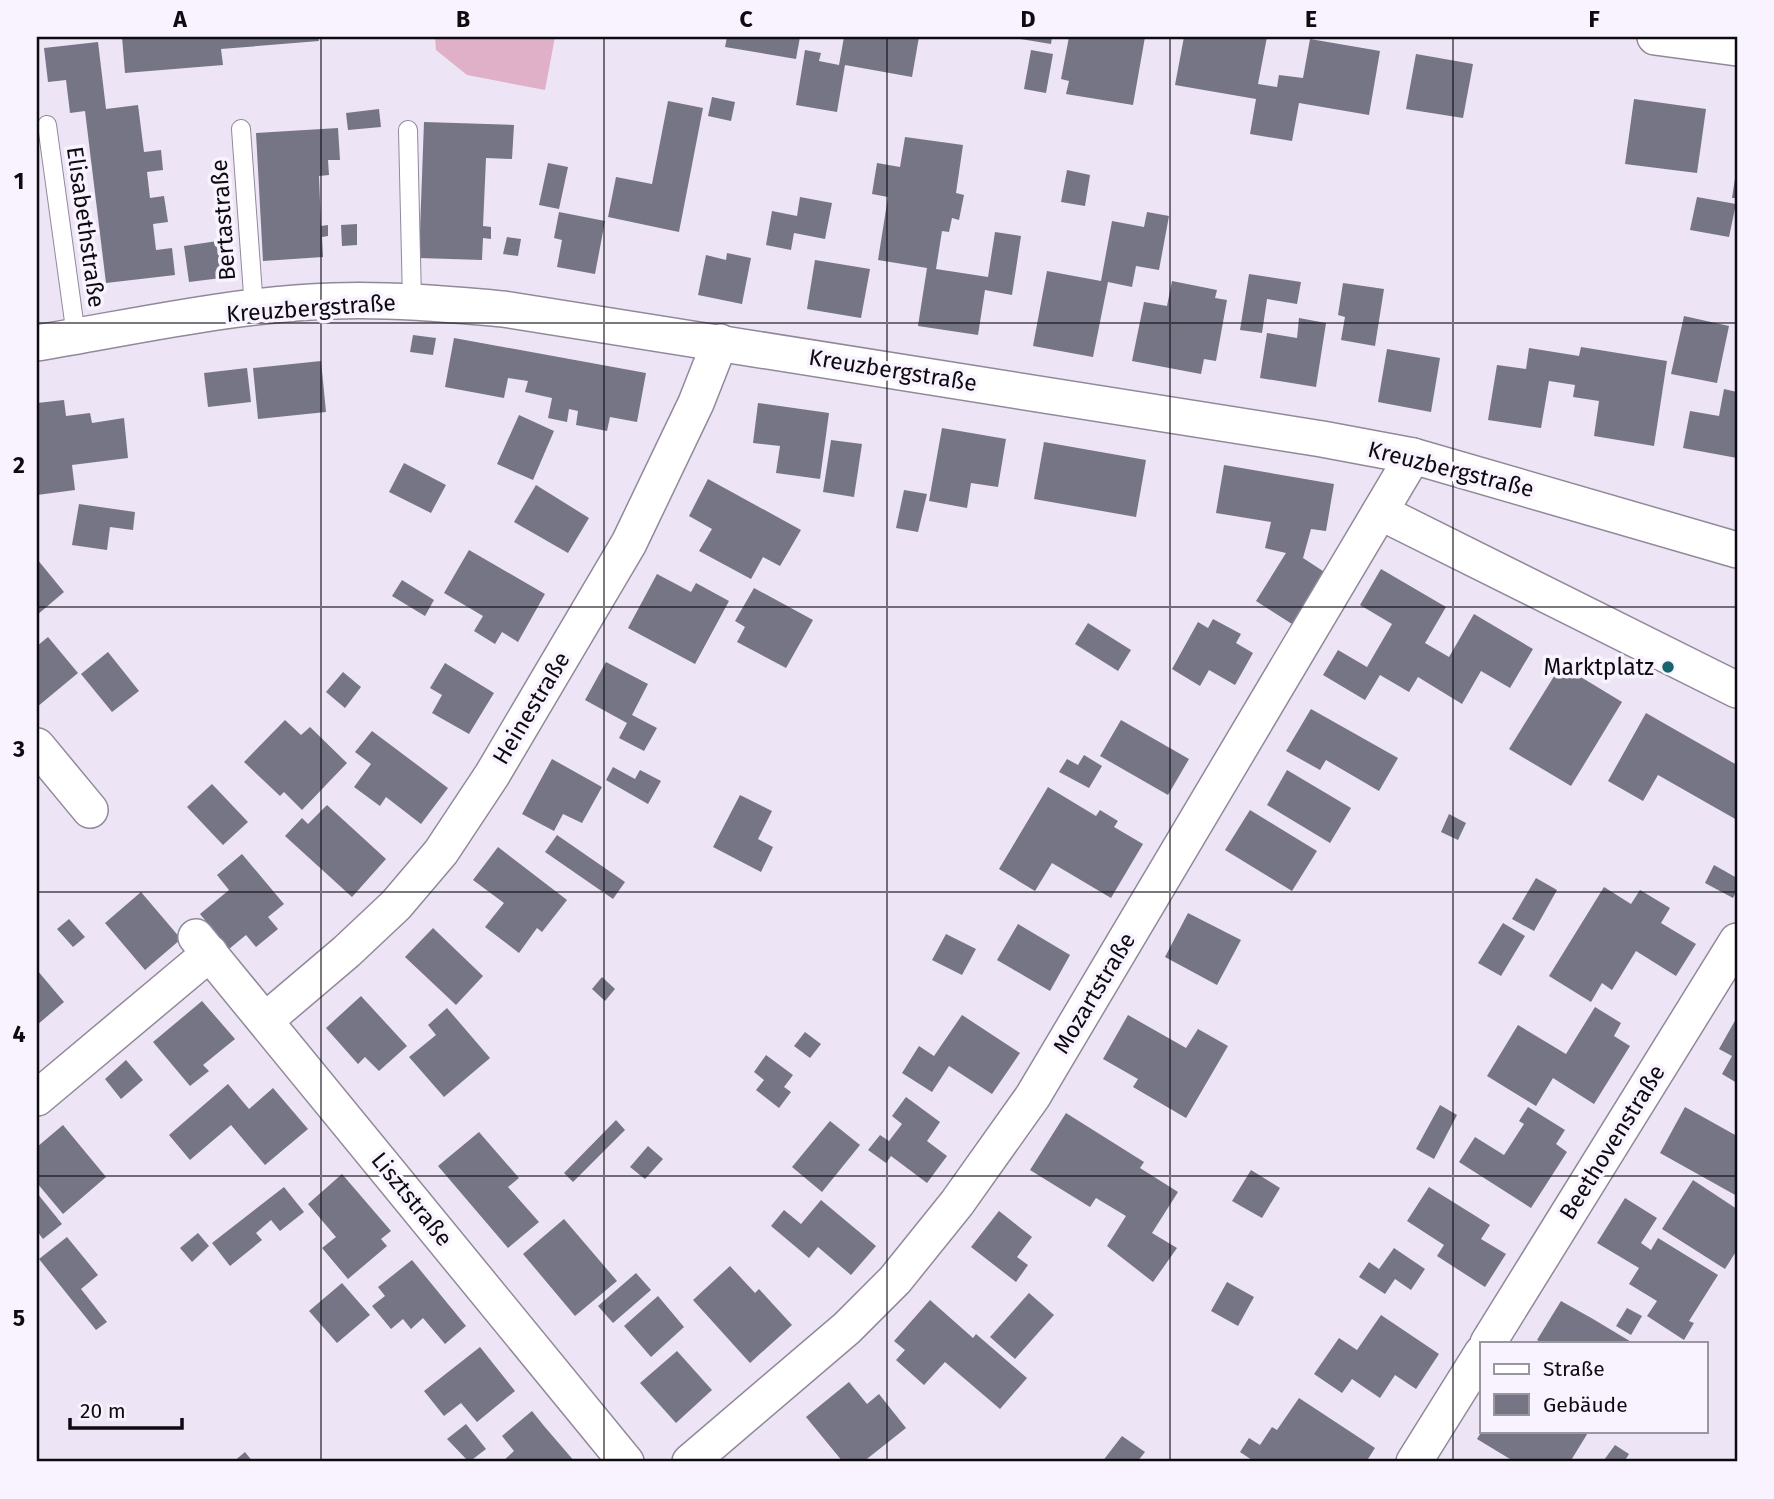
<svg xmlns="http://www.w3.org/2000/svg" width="1774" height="1499" font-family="'Fira Sans',sans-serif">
  <rect width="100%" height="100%" fill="#ede4f6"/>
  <path fill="#dfb0c8" d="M435 37H555L545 90 467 75 436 50Z"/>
  <g fill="#767585">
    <path d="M122 37H318L319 41 221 49 223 65 125 73Z"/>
    <path d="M727 37H800L796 59 725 47Z"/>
    <path d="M844 37H919L912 77 845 65 837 112 796 105 805 50 821 53 819 61 839 65Z"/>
    <path d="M1008 37H1052L1051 44Z"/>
    <path d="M1069 37H1145L1133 105 1066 94 1069 81 1061 79Z"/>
    <path d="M1184 37H1267L1258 84 1277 87 1279 75 1303 78 1310 39 1380 51 1369 115 1299 103 1292 141 1250 134 1256 99 1175 85Z"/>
    <path d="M98 42 106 109 138 105 144 152 161 150 163 170 147 172 150 198 164 196 168 222 153 224 156 250 172 248 175 275 106 283 85 111 70 113 66 80 48 82 44 48Z"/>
    <path d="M1031 50 1053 54 1046 93 1024 89Z"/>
    <path d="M1416 54 1473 64 1463 118 1406 109Z"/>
    <path d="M712 97 735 102 731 121 708 116Z"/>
    <path d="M1634 99 1706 109 1697 173 1625 164Z"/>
    <path d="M668 101 703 108 679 232 608 217 616 177 652 184Z"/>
    <path d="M379 109 381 127 348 130 346 113Z"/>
    <path d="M424 122 514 125 512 159 486 158 483 226 491 227V239L483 238 482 260 419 258Z"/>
    <path d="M338 128 340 160H328L329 175 319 176 321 226 328 225V236L322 237 323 257 263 261 256 133Z"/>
    <path d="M905 137 963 145 956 193 964 195 959 220 952 218 949 232 942 231 936 269 988 277 995 232 1021 236 1012 295 985 290 978 335 918 326 927 268 878 260 888 197 872 194 877 163 900 167Z"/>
    <path d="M548 163 568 167 559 209 539 205Z"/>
    <path d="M1067 170 1090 175 1085 206 1061 202Z"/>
    <path d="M1736 172H1737V198H1732Z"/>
    <path d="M800 197 832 203 825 239 794 233 791 250 766 245 772 211 797 216Z"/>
    <path d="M1697 197 1736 204 1729 237 1690 230Z"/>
    <path d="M559 212 605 221 595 274 557 267 562 240 554 238Z"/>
    <path d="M1147 212 1169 216 1159 270 1136 266 1132 287 1108 282 1093 357 1033 346 1047 271 1101 281 1112 221 1144 227Z"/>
    <path d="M357 224V245L342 246 341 225Z"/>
    <path d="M507 237 521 239 518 256 503 254Z"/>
    <path d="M224 240 229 277 189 282 184 246Z"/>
    <path d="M727 253 751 258 742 304 698 295 706 255 726 260Z"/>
    <path d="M815 260 870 269 861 318 807 309Z"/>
    <path d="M1249 274 1301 282 1297 304 1267 299 1262 333 1240 330Z"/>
    <path d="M1172 281 1217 290 1215 298 1227 300 1216 361 1204 359 1201 374 1132 361 1144 302 1167 306Z"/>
    <path d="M1343 283 1384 289 1375 346 1341 340 1345 317 1338 315Z"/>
    <path d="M1684 316 1729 326 1717 383 1671 374Z"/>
    <path d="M1299 318 1326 323 1316 387 1260 378 1267 333 1297 338Z"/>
    <path d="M413 335 436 338 433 355 410 352Z"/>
    <path d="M454 338 646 373 637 422 610 417 607 431 576 425 578 411 569 409 567 422 548 418 552 398 525 392 528 381 508 378 504 398 445 387Z"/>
    <path d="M1581 347 1667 361 1654 446 1594 436 1599 401 1573 397 1575 385 1549 381 1541 428 1488 420 1497 365 1526 369 1529 348 1579 356Z"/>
    <path d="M1387 349 1440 358 1431 412 1378 402Z"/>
    <path d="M321 361 326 412 258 419 253 368Z"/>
    <path d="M247 368 251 402 208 407 204 373Z"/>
    <path d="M1724 389 1737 392V458L1683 448 1690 411 1719 416Z"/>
    <path d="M64 400 66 416 90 413 92 423 124 418 128 458 72 465 75 490 37 495V403Z"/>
    <path d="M758 403 829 413 820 479 776 473 780 446 753 443Z"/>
    <path d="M519 415 554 431 533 480 497 464Z"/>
    <path d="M942 428 1006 439 998 487 971 483 967 508 929 501Z"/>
    <path d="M831 440 862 444 854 497 823 492Z"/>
    <path d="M1044 442 1146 460 1136 517 1034 499Z"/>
    <path d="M404 463 446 485 431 513 389 492Z"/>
    <path d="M1224 465 1334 484 1326 531 1311 529 1303 558 1326 573 1292 624 1256 601 1286 553 1265 548 1271 522 1216 513Z"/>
    <path d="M708 479 801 530 780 566 763 557 751 579 699 551 712 529 689 516Z"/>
    <path d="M536 485 589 518 568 553 514 522Z"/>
    <path d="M904 490 927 494 918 532 896 528Z"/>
    <path d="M79 504 135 512 133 530 110 527 107 550 72 545Z"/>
    <path d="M469 550 545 594 518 642 502 632 495 644 474 631 483 616 444 593Z"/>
    <path d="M37 559 64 592 37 615Z"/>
    <path d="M1381 569 1446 607 1425 643 1449 657 1474 614 1533 649 1510 688 1481 671 1462 704 1418 677 1409 692 1380 675 1365 700 1323 675 1338 650 1367 667 1392 624 1360 605Z"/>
    <path d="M657 574 691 592 696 583 729 601 695 664 628 628Z"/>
    <path d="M402 580 434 600 425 616 392 596Z"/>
    <path d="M754 588 813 620 786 668 737 642 745 627 735 621Z"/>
    <path d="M1213 619 1241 634 1236 643 1253 653 1235 685 1209 670 1200 686 1172 669 1198 622 1208 628Z"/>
    <path d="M1088 623 1131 650 1118 671 1075 644Z"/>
    <path d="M48 637 78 673 37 707V646Z"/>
    <path d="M108 652 139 691 112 712 81 674Z"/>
    <path d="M606 662 648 684 632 715 657 728 644 751 619 738 627 723 585 700Z"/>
    <path d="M445 663 494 693 469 734 432 713 442 695 430 688Z"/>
    <path d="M1561 665 1622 702 1571 786 1509 749Z"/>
    <path d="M343 672 361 687 345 708 326 692Z"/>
    <path d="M1311 709 1398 758 1379 791 1326 760 1320 770 1286 751Z"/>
    <path d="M1646 713 1737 765V820L1658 775 1643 801 1608 781Z"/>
    <path d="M285 720 301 735 310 727 347 763 302 810 284 792 280 796 244 762Z"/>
    <path d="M1121 720 1189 759 1168 795 1100 756Z"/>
    <path d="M372 731 448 788 421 824 386 797 380 806 354 787 371 764 355 752Z"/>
    <path d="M1084 755 1102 766 1089 788 1059 772 1067 759 1078 765Z"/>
    <path d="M552 759 602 787 582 823 563 814 554 831 522 814Z"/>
    <path d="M613 767 635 779 640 770 661 781 648 804 606 780Z"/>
    <path d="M1287 770 1351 808 1330 843 1267 805Z"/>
    <path d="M212 784 248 822 223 845 187 807Z"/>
    <path d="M1048 787 1096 816 1100 810 1118 821 1114 827 1143 844 1111 898 1052 863 1035 891 999 869Z"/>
    <path d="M740 795 772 811 758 839 773 847 761 872 713 847Z"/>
    <path d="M327 805 386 859 352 897 285 836 302 818 308 824Z"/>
    <path d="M1250 810 1317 851 1292 891 1225 850Z"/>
    <path d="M1449 814 1466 823 1458 840 1441 832Z"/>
    <path d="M557 835 625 882 613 899 545 852Z"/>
    <path d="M498 847 567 900 542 932 537 928 519 953 485 927 504 903 473 880Z"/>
    <path d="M242 854 284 904 268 917 278 929 256 947 246 935 229 949 200 914 229 890 217 875Z"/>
    <path d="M1714 865 1737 878V890L1733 898 1705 883Z"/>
    <path d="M1536 878 1557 890 1534 931 1512 919Z"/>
    <path d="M1604 887 1631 904 1640 890 1670 908 1661 923 1696 944 1676 976 1636 951 1612 990 1602 983 1591 1002 1549 976Z"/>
    <path d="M141 892 181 939 145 970 105 923Z"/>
    <path d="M1188 913 1241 940 1217 985 1165 957Z"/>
    <path d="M69 919 85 937 73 947 57 929Z"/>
    <path d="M1503 923 1525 936 1501 976 1478 963Z"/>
    <path d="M1018 924 1070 955 1050 991 997 960Z"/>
    <path d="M433 928 483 976 456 1005 405 957Z"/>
    <path d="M946 934 976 949 962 975 932 960Z"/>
    <path d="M37 970 64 1002 37 1025Z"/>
    <path d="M602 977 615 989 605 1001 592 989Z"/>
    <path d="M361 996 407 1046 379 1071 365 1057 358 1064 326 1028Z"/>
    <path d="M202 1001 235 1039 203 1065 209 1071 190 1086 153 1042Z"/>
    <path d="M1595 1007 1621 1023 1614 1036 1630 1046 1594 1104 1553 1078 1536 1106 1487 1076 1518 1025 1566 1054Z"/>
    <path d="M447 1008 490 1058 444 1097 409 1057 436 1035 428 1025Z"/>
    <path d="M962 1015 1020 1053 992 1094 949 1066 932 1092 902 1073 919 1046 934 1056Z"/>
    <path d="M1128 1015 1186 1048 1198 1029 1228 1046 1186 1118 1133 1087 1138 1079 1103 1059Z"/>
    <path d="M1737 1017V1083L1722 1074 1732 1056 1719 1049Z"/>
    <path d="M805 1032 821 1044 810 1058 794 1046Z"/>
    <path d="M766 1055 793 1075 784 1087 791 1092 779 1108 756 1090 764 1080 754 1072Z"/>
    <path d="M126 1060 143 1080 121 1099 105 1079Z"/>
    <path d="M228 1084 249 1109 273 1088 308 1129 265 1165 231 1125 190 1160 169 1135Z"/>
    <path d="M906 1097 940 1122 927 1141 947 1156 927 1183 891 1156 886 1163 868 1150 880 1135 889 1141 902 1124 892 1116Z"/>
    <path d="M1440 1105 1457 1115 1434 1159 1416 1149Z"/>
    <path d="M1528 1107 1565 1130 1556 1144 1567 1152 1531 1208 1459 1162 1475 1137 1504 1155 1524 1124 1519 1121Z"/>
    <path d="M1685 1107 1737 1136V1196L1660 1153Z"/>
    <path d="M1066 1113 1144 1162 1140 1168 1178 1192 1152 1233 1177 1248 1153 1282 1107 1246 1126 1216 1096 1198 1090 1207 1030 1170Z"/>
    <path d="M616 1120 625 1130 573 1182 564 1173Z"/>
    <path d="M830 1121 860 1145 822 1192 792 1167Z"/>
    <path d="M63 1125 106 1177 63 1214 37 1183V1147Z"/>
    <path d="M479 1132 519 1178 508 1187 539 1222 508 1248 438 1166Z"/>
    <path d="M648 1146 663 1159 645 1179 630 1167Z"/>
    <path d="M1251 1170 1280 1188 1262 1218 1232 1201Z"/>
    <path d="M342 1174 391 1231 381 1239 387 1246 348 1279 322 1248 336 1237 308 1204Z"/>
    <path d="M1693 1180 1737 1209V1250L1725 1269 1662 1229Z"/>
    <path d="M284 1187 304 1212 280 1231 271 1220 256 1233 262 1240 230 1266 212 1243Z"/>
    <path d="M1429 1187 1490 1225 1481 1239 1506 1254 1485 1287 1437 1256 1444 1245 1407 1221Z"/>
    <path d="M37 1193 62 1224 43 1239 37 1231Z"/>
    <path d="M1625 1198 1657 1218 1641 1243 1651 1250 1658 1238 1718 1275 1689 1321 1694 1323 1684 1340 1647 1316 1657 1301 1629 1284 1639 1268 1597 1243Z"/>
    <path d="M821 1200 876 1246 851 1275 818 1247 809 1258 771 1226 784 1210 801 1224Z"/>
    <path d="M999 1211 1032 1237 1017 1257 1028 1265 1016 1282 971 1247Z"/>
    <path d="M564 1219 617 1281 575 1316 523 1254Z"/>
    <path d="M198 1233 209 1246 192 1262 180 1248Z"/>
    <path d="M67 1237 98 1275 81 1289 107 1322 96 1330 39 1259Z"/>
    <path d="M1394 1248 1425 1269 1411 1290 1395 1279 1385 1294 1359 1277 1369 1262 1379 1269Z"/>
    <path d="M412 1260 466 1326 445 1344 423 1318 411 1329 403 1319 391 1329 372 1306 385 1296 378 1287Z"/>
    <path d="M730 1266 755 1293 759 1289 792 1325 750 1363 693 1300Z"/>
    <path d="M636 1273 651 1290 613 1323 598 1306Z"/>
    <path d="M1227 1282 1254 1297 1238 1326 1211 1311Z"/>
    <path d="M342 1283 370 1315 337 1343 309 1311Z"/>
    <path d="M1029 1293 1054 1315 1015 1359 990 1337Z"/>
    <path d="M658 1296 684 1327 651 1357 624 1326Z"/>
    <path d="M930 1300 973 1338 976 1334 1027 1378 1000 1409 945 1362 924 1385 896 1360 905 1350 894 1341Z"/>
    <path d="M1561 1301 1593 1319 1633 1343H1542L1537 1340Z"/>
    <path d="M1627 1308 1642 1316 1631 1335 1616 1326Z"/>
    <path d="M1381 1315 1439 1354 1416 1389 1395 1375 1380 1398 1352 1379 1342 1393 1314 1374 1339 1338 1357 1350Z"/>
    <path d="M480 1347 515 1391 477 1422 461 1403 444 1416 424 1391Z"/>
    <path d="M677 1351 712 1390 676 1423 640 1383Z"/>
    <path d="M849 1382 867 1404 879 1394 906 1428 863 1462H843L806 1417Z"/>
    <path d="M1299 1398 1375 1448 1366 1462H1317L1312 1459 1310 1462H1255L1240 1452 1249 1438 1260 1445 1272 1427 1277 1430Z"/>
    <path d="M532 1411 544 1426 575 1462H502L514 1451 502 1436Z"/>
    <path d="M466 1424 486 1449 469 1462 447 1439Z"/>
    <path d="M1482 1431H1589L1570 1462H1508L1510 1459 1477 1439Z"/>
    <path d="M1122 1436 1145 1452 1137 1462H1102Z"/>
    <path d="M1615 1445 1629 1454 1624 1462 1604 1460Z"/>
    <path d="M245 1452 253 1462H233Z"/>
  </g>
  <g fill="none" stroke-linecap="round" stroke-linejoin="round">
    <defs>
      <g id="lane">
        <path d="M47 125 76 336"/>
        <path d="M241 129 254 308"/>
        <path d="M408 130 412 300"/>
      </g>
      <g id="street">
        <path d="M1655 37 1737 48"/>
        <path d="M37 343C134 327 234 304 333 301 390 299 446 304 503 309L1322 439 1413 456 1737 550"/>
        <path d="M1380 512 1737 690"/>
        <path d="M37 746 90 810"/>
        <path d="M196 937 626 1462"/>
        <path d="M267 1019 346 952 396 905 441 852 492 775 629 543 696 403 720 342"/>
        <path d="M37 1098 210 953"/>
        <path d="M1488 1343 1737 941"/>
        <path d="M690 1462 847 1328 895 1280 957 1203 1033 1096 1413 456"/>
        <path d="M1414 1462 1482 1353"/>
      </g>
    </defs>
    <use href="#lane" stroke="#918999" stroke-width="20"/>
    <use href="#street" stroke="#918999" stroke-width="38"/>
    <use href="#lane" stroke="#fff" stroke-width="18"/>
    <use href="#street" stroke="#fff" stroke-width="35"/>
  </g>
  <path fill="none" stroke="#0d0a10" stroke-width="2" stroke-opacity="0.55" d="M321 37V1462M604 37V1462M887 37V1462M1170 37V1462M1453 37V1462M37 323H1737M37 607H1737M37 892H1737M37 1176H1737"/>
  <circle fill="#17636e" stroke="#f8f3fe" stroke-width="2.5" cx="1668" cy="667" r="7"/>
  <g text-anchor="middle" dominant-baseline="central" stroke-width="7" stroke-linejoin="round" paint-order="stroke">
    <g font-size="23" fill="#0d0a10" stroke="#f8f3fe">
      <text transform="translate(223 220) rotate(-94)">Bertastraße</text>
      <text transform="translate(86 227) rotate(82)">Elisabethstraße</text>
      <text transform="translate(311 308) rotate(-4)">Kreuzbergstraße</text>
      <text transform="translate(893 370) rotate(9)">Kreuzbergstraße</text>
      <text transform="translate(1451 469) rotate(14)">Kreuzbergstraße</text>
      <text transform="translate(531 708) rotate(-59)">Heinestraße</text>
      <text transform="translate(1094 993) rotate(-59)">Mozartstraße</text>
      <text transform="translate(1612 1142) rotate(-58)">Beethovenstraße</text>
      <text transform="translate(412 1199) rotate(51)">Lisztstraße</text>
    </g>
    <g font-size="23" fill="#0d0a10" stroke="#f8f3fe" text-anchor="end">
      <text x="1654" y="667">Marktplatz</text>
    </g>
  </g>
  <rect width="1774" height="1499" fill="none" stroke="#f8f3fe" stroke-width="77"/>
  <rect x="1480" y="1342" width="228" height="91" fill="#f8f3fe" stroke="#9a969f" stroke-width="2"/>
  <rect x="1494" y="1364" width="35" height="10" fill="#ffffff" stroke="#9a969f" stroke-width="2"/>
  <text x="1543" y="1376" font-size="21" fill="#0d0a10">Straße</text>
  <rect x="1494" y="1394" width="35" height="21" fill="#767585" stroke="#9a969f" stroke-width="2"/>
  <text x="1543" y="1412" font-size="21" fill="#0d0a10">Gebäude</text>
  <path d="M70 1418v10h112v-10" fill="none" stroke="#0d0a10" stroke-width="3.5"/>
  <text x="80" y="1418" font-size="21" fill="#0d0a10" stroke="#f8f3fe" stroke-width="5" paint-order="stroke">20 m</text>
  <rect x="38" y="38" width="1698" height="1422" fill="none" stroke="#0d0a10" stroke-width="2.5"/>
  <g font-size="23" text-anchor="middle" font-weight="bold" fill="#0d0a10">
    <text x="180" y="27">A</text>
    <text x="463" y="27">B</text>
    <text x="746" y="27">C</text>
    <text x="1028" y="27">D</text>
    <text x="1311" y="27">E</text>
    <text x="1594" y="27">F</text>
    <text x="19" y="189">1</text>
    <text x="19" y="473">2</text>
    <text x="19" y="757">3</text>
    <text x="19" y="1042">4</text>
    <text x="19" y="1326">5</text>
  </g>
</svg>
